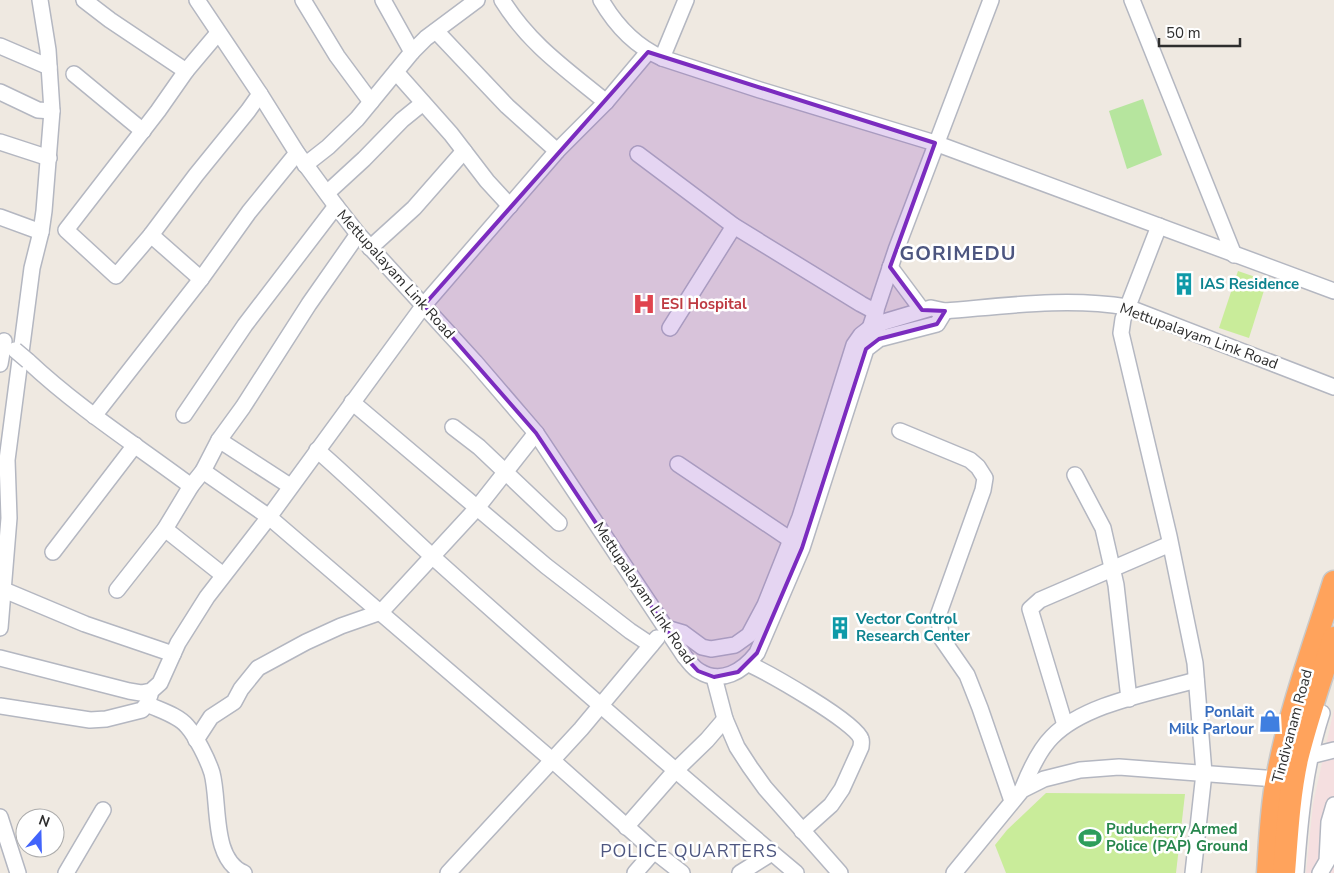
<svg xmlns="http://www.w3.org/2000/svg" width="1334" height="873" font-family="'Nunito Sans',sans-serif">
  <rect width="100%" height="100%" fill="#efe9e1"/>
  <path fill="#f5dfe0" d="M1334 709V873H1306L1313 804Z"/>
  <path fill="#b6e59e" d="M1143 99 1162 155 1127 169 1109 111Z"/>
  <g fill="#c9ec9a">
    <path d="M1238 271 1267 281 1249 338 1219 328Z"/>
    <path d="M1046 793 1185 794 1176 873H1006L995 845 1007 830Z"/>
  </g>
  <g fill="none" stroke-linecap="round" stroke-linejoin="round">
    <defs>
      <g id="minor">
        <path d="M84 0 110 20 186 71"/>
        <path d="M197 0 260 94 297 153 336 206 358 234 475 362 536 433 685 657C689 661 693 668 699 671 721 685 743 671 757 653L802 548 866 349 879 339 937 324 945 311"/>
        <path d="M303 0 337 56 371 102"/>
        <path d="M383 0 412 52"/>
        <path d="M502 0C530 45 566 69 606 102"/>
        <path d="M601 0C616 26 635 46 662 58L760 90 935 143 1334 291"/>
        <path d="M1132 0 1234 255"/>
        <path d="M436 31 507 106 557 151"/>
        <path d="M218 33 186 71 158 111 66 230 116 276 151 235 196 175 248 111 260 94"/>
        <path d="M0 46 49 67"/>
        <path d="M662 58 686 0"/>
        <path d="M396 72 451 134 487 181 510 206"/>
        <path d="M74 74 143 131"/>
        <path d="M0 92 38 110 52 111"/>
        <path d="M0 142 49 158"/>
        <path d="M638 154 734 226 861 304 876 312"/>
        <path d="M305 165 328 147 357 119 412 52 426 38 477 0"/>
        <path d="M327 193 364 159 402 120 423 103"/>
        <path d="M0 217 41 232"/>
        <path d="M1159 226 1123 319 1121 333 1169 536 1195 663 1204 773 1193 873"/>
        <path d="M151 235 201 279"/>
        <path d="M370 248 414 208 464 151"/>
        <path d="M890 267 922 310"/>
        <path d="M670 328 734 226"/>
        <path d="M870 328 896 250 991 0"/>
        <path d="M28 361C78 408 136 445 191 486"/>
        <path d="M0 364 4 341"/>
        <path d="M352 402 546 566 630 631 651 645"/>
        <path d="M184 415 245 325 336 206"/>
        <path d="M94 416 201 279 249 212 297 153"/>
        <path d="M453 427 479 447 559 523"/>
        <path d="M900 431 970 460 978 467 985 478 983 490 938 616 942 639 967 675 980 708 1012 801"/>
        <path d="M219 440 290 486"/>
        <path d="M317 450C357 485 395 522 434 558 553 665 674 770 796 873"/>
        <path d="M678 464 791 540"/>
        <path d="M203 471 269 517 552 760 654 851 682 873"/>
        <path d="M1075 475 1103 528 1116 585 1129 699"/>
        <path d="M165 529 223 575"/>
        <path d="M53 552 135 445"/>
        <path d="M4 590 85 624 173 654"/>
        <path d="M117 590 165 529 191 486 203 471 219 440 243 407 309 304 358 234"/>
        <path d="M0 628 9 518 7 460 32 268 41 232 44 211 52 111 48 50 40 0"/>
        <path d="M666 628 683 633 702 647 711 649 735 645 749 635 765 605 800 517 854 345 861 335 870 328 884 322 931 308 945 311C1006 306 1067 297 1127 307L1334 387"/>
        <path d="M0 658 129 691 141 693 151 691 160 683 178 643 207 597 269 517 424 305 557 151 606 102 648 52"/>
        <path d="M749 664C768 673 856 722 861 739 862 742 861 745 861 747L842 789 831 805 802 831"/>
        <path d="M714 677 725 719 737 747 750 767 765 788 840 873"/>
        <path d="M147 704C159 710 178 715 187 726 196 736 208 760 212 773 220 803 211 859 244 873"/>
        <path d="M0 706 90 720 106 719 142 710 147 704 150 695"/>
        <path d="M1065 725 1030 609 1040 600 1170 544"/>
        <path d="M196 740 211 717 234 702 241 689 258 668 306 642 341 626 381 612 477 508 536 433"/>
        <path d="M1302 758 1334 750"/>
        <path d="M1022 790C1029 772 1038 751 1052 737 1084 704 1151 693 1196 680"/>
        <path d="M0 817 18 873"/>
        <path d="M626 827 675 771 707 740 725 719"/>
        <path d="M66 873 103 810"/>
        <path d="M448 873 581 729 657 638"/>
        <path d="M635 873 654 851"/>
        <path d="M740 873 772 853"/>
        <path d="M954 873 1022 790 1044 779 1080 770 1119 767 1277 779"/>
        <path d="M1296 873C1300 818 1305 765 1322 713"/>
        <path d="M1320 873 1327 861 1329 822 1334 805"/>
      </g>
      <g id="highway">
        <path d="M1268 873C1270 842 1271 810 1277 779 1289 712 1314 646 1334 582"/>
        <path d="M1284 873C1287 835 1289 796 1297 759 1307 718 1321 678 1334 638"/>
      </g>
    </defs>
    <use href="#minor" stroke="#b4b7c1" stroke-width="18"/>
    <use href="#highway" stroke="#c9c9c9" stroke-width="25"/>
    <use href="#minor" stroke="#fff" stroke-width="15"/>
    <use href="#highway" stroke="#ffa35c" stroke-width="22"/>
    <defs>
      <path id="minor-bridge" d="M15 350 28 361"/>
    </defs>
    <use href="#minor-bridge" stroke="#b4b7c1" stroke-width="18" stroke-linecap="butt"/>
    <use href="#minor-bridge" stroke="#fff" stroke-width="15"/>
  </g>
  <path fill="#7b2cbf" fill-opacity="0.2" stroke="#7b2cbf" stroke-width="4" stroke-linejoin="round" d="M648 52 935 143 890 267 922 310 945 311 937 324 879 339 866 349 802 548 757 653 738 672 714 677 698 671 685 657 536 433 424 305Z"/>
  <defs>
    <symbol id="building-bare" viewBox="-9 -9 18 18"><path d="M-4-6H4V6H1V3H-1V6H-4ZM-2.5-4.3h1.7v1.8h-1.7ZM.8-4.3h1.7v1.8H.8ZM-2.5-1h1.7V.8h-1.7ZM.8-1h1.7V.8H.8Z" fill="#0f9aa8" stroke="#fff" stroke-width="2.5" paint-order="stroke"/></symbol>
    <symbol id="hospital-bare" viewBox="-9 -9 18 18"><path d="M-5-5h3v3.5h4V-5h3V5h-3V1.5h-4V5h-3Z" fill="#e0444e" stroke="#fff" stroke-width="2.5" paint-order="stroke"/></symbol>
    <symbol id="shop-bare" viewBox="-9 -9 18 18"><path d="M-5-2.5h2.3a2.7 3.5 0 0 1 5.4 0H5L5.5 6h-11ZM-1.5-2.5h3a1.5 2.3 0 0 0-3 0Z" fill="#3f7fe0" stroke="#fff" stroke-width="2.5" paint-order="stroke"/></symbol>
    <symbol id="stadium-bare" viewBox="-9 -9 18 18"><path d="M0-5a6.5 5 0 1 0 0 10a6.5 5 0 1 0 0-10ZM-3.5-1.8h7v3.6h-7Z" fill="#2e9e5b" stroke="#fff" stroke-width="2.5" paint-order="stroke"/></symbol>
  </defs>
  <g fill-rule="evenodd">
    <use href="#building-bare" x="1168" y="268" width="32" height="32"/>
    <use href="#hospital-bare" x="628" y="288" width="32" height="32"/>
    <use href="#building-bare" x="824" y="612" width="32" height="32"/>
    <use href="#shop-bare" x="1254" y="705" width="32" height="32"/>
    <use href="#stadium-bare" x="1074" y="822" width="32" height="32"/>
  </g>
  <g text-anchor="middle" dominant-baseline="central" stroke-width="5" stroke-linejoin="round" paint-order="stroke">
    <g font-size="15" fill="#2e2e2e" stroke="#fff">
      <text transform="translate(396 274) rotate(48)">Mettupalayam Link Road</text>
      <text transform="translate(1199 336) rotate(20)">Mettupalayam Link Road</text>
      <text transform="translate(644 593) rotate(56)">Mettupalayam Link Road</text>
      <text transform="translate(1292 726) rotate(-75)">Tindivanam Road</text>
    </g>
    <g font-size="15" font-weight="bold" fill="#0d838f" stroke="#fff" text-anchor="start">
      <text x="1200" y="284">IAS Residence</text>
      <text x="856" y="619">Vector Control<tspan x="856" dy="17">Research Center</tspan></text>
    </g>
    <g font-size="15" font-weight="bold" fill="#be3a42" stroke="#fff" text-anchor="start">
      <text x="661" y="304">ESI Hospital</text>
    </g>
    <g font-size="15" font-weight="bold" fill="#366cbe" stroke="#fff" text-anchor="end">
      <text x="1254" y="712">Ponlait<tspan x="1254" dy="17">Milk Parlour</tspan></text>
    </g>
    <g font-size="15" font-weight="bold" fill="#27864d" stroke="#fff" text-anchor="start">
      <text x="1106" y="829">Puducherry Armed<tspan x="1106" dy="17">Police (PAP) Ground</tspan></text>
    </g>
    <g font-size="18" letter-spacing="1" fill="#4d5680" stroke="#fff">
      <text x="689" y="851">POLICE QUARTERS</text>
    </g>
    <g font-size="20" font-weight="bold" letter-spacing="1" fill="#4d5680" stroke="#fff">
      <text x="958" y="253">GORIMEDU</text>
    </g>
  </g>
  <g transform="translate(40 833) rotate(20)"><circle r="24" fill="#ffffff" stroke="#ababab"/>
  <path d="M0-4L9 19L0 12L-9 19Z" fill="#4264fb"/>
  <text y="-8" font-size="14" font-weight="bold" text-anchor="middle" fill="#2e2e2e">N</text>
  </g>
  <path d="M1159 38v8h81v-8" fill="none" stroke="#2e2e2e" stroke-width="2.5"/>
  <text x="1166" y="38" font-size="15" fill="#2e2e2e" stroke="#ffffff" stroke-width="4" paint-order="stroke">50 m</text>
</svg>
